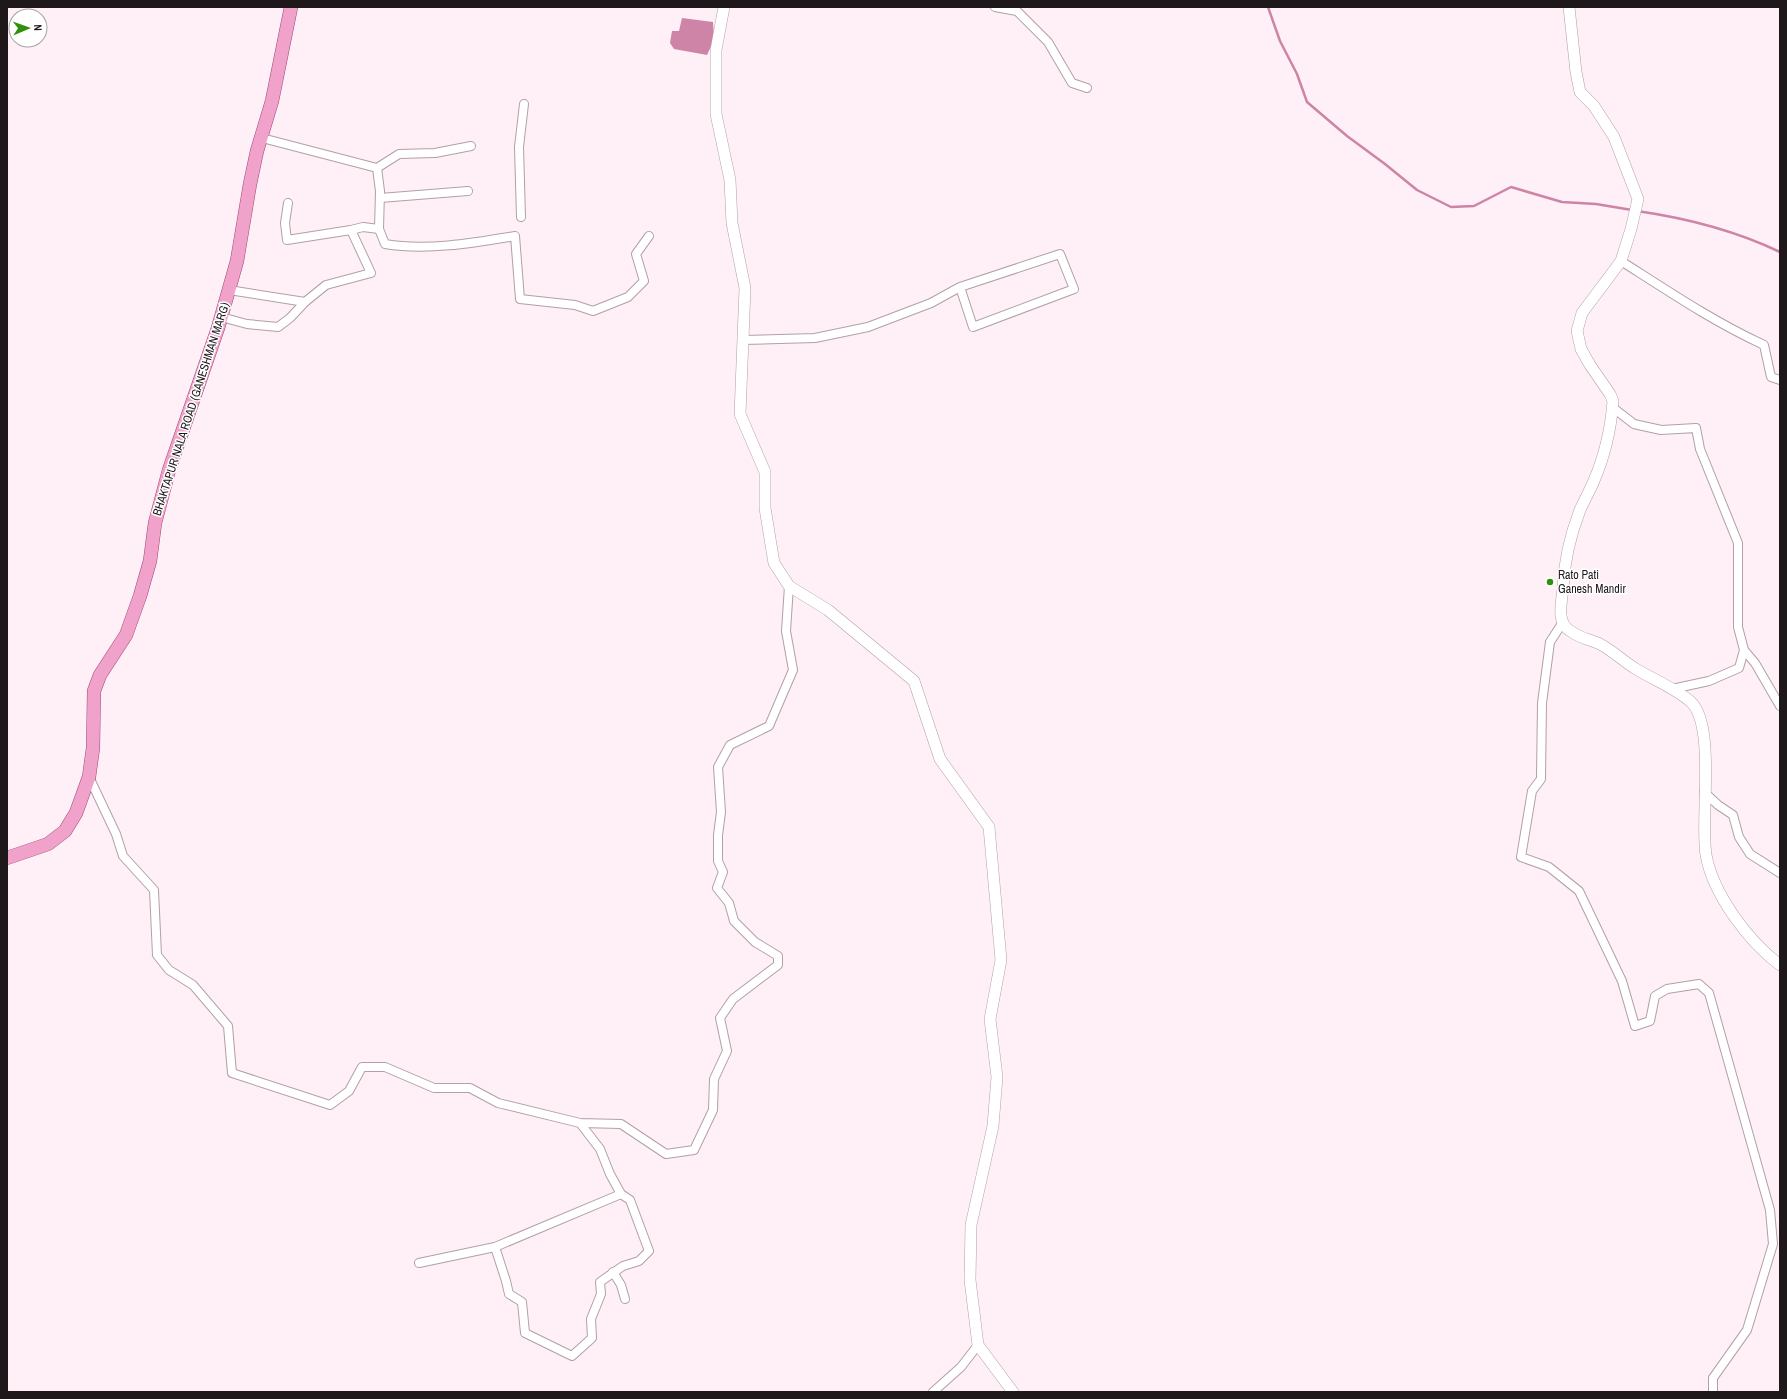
<svg xmlns="http://www.w3.org/2000/svg" width="1787" height="1399" font-family="'Archivo Narrow',sans-serif">
  <rect width="100%" height="100%" fill="#fef0f6"/>
  <path fill="#cd84a7" d="M682 18 713 22 714 40 707 55 674 49 670 43 672 31H679Z"/>
  <g fill="none" stroke-linecap="round" stroke-linejoin="round">
    <g stroke="#cd84a7" stroke-width="2.5">
      <path d="M1268 7 1280 41 1297 74 1307 102 1347 136 1385 164 1417 190 1451 207 1474 206 1511 187 1562 202 1596 204 1632 210"/>
      <path d="M1637 211C1686 218 1736 231 1780 252"/>
    </g>
    <defs>
      <g id="minor">
        <path d="M995 7 1017 11 1048 42 1072 83 1087 88"/>
        <path d="M262 138 377 168 380 191 379 229 385 244C427 251 473 243 515 236L520 299 575 305 593 311 628 297 644 281 636 254 649 236"/>
        <path d="M377 168 399 154 435 153 471 146"/>
        <path d="M380 198 468 191"/>
        <path d="M288 203 285 223 287 240 351 230 371 273 326 285 305 302"/>
        <path d="M521 217 519 147 524 104"/>
        <path d="M351 230 363 227 379 229"/>
        <path d="M1621 261C1668 291 1714 322 1764 345L1771 377 1780 380"/>
        <path d="M221 317 247 324 278 327 290 318 305 302 229 290"/>
        <path d="M742 340 815 338 868 327 931 303 960 287 1060 254 1074 289 973 327 960 287"/>
        <path d="M1612 407 1634 424 1661 430 1696 428 1700 449 1738 543V627L1744 650 1739 668 1709 681 1672 689"/>
        <path d="M1563 622 1550 642 1542 703 1541 779 1532 791 1521 857 1549 867 1579 891 1622 981 1635 1026 1650 1021 1655 996 1667 989 1699 984 1709 993 1770 1210 1773 1244 1747 1330 1713 1378V1392"/>
        <path d="M1744 650 1755 663 1780 706"/>
        <path d="M89 777 116 834 123 856 154 890 157 955 169 970 193 985 228 1026 232 1073 330 1105 349 1091 362 1067H385L434 1088H470L498 1103 580 1123 621 1124 666 1154 694 1150 713 1110 714 1079 727 1051 720 1018 733 999 778 965V956L755 942 734 921 729 903 717 888 723 872 718 861V835L721 812 718 767 730 745 769 726 793 670 786 631 789 586"/>
        <path d="M1704 792 1718 805 1733 815 1739 837 1750 854 1780 873"/>
        <path d="M495 1247 506 1281 509 1294 522 1302 525 1333 572 1356 592 1338 591 1319 601 1294 600 1282 623 1266 639 1261 649 1251 630 1200 621 1194 610 1174 600 1149 580 1123"/>
        <path d="M419 1263 495 1247 621 1194"/>
        <path d="M613 1272 621 1285 625 1299"/>
        <path d="M933 1392 961 1367 978 1345"/>
      </g>
      <g id="secondary">
        <path d="M724 7 716 50V114L730 180 732 223 745 288 740 414 765 472V508L774 563 789 586 828 610 914 681 940 759 989 827 1001 960 990 1019 997 1077 993 1126 971 1225 970 1280 978 1345 1013 1392"/>
        <path d="M1569 7 1576 72 1580 92 1594 106 1614 137 1638 199 1631 229 1621 261 1582 313 1577 331 1581 349 1590 365 1610 394 1613 401C1611 428 1604 458 1593 483 1589 492 1584 501 1580 510 1570 536 1564 562 1563 589 1562 597 1560 607 1561 616 1562 623 1566 629 1572 632 1580 638 1591 640 1600 644 1613 651 1623 661 1636 669 1654 680 1675 688 1691 702 1716 726 1700 819 1706 855 1713 894 1748 941 1780 965"/>
      </g>
      <path id="primary" d="M7 858 48 844 65 831 76 813 89 777 93 748 94 691 100 675 126 635 140 596 150 561 155 523 169 470 218 328 237 261 250 184 257 151 272 101 291 7"/>
    </defs>
    <use href="#minor" stroke="#b1a0a7" stroke-width="10"/>
    <use href="#secondary" stroke="#b1a0a7" stroke-width="12"/>
    <use href="#primary" stroke="#a04977" stroke-width="14"/>
    <use href="#minor" stroke="#fff" stroke-width="8"/>
    <use href="#secondary" stroke="#fff" stroke-width="11"/>
    <use href="#primary" stroke="#f0a2cb" stroke-width="13"/>
  </g>
  <circle fill="#2e900c" stroke="#fff" stroke-width="1.5" cx="1550" cy="582" r="4"/>
  <g text-anchor="middle" dominant-baseline="central" stroke-width="3" stroke-linejoin="round" paint-order="stroke">
    <g font-size="12" fill="#1e181b" stroke="#fff">
      <text transform="translate(191 409) rotate(-72)">BHAKTAPUR NALA ROAD (GANESHMAN MARG)</text>
    </g>
    <g font-size="12" fill="#1e181b" stroke="#fff" text-anchor="start">
      <text x="1558" y="575">Rato Pati<tspan x="1558" dy="14">Ganesh Mandir</tspan></text>
    </g>
  </g>
  <rect width="1787" height="1399" fill="none" stroke="#1e181b" stroke-width="16"/>
  <g transform="translate(28 28) rotate(88)"><circle r="19" fill="#ffffff" stroke="#a5a3a4"/>
  <path d="M0-3L7 15L0 10L-7 15Z" fill="#2e900c"/>
  <text y="-6" font-size="11" font-weight="bold" text-anchor="middle" fill="#1e181b">N</text>
  </g>
</svg>
